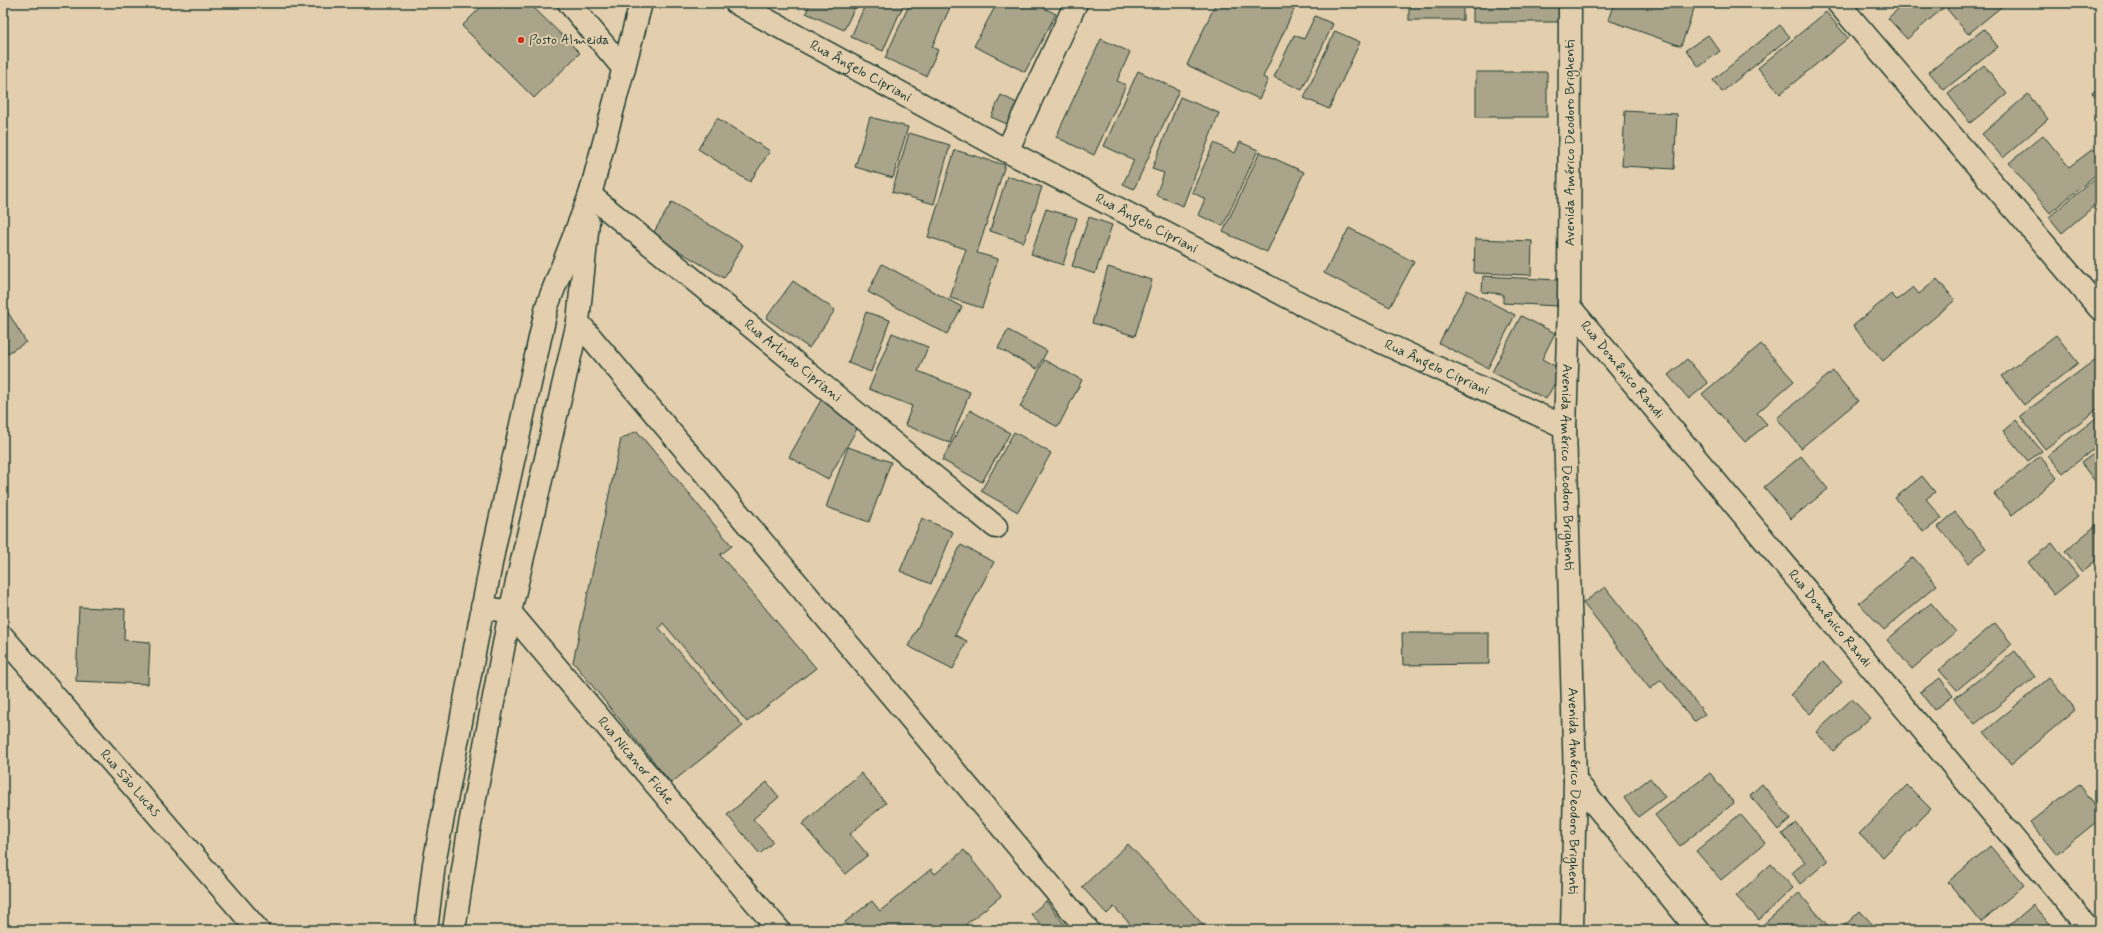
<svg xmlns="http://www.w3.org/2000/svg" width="2103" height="933" font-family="Mynerve,sans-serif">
  <rect width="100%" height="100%" fill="#e3cfad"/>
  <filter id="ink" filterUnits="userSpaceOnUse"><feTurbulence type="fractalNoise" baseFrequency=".025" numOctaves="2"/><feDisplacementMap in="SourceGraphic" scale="8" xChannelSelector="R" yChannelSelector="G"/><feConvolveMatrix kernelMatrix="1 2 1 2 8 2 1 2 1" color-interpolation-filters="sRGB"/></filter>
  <g filter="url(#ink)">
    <g fill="#aaa48a" stroke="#1f3d34">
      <path d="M485 3H529L580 53 534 98 462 26Z"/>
      <path d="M810 3H857L844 30 806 13Z"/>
      <path d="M866 3H904L883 51 851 37Z"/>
      <path d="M910 3H952L932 47 938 50 926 76 885 58Z"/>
      <path d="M997 3H1034L1056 14 1025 72 974 46Z"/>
      <path d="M1216 3H1297L1263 77 1268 80 1259 99 1187 65Z"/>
      <rect x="1409" y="3" width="54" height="17"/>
      <rect x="1473" y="3" width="89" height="19"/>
      <path d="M1614 3H1696L1681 46 1608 20Z"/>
      <path d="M1905 3H1949L1907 39 1888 18Z"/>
      <path d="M1954 3H2006L1968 34 1947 9Z"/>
      <path d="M1826 12 1848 38 1780 94 1758 68Z"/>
      <path d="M1315 16 1333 24 1302 90 1274 77 1294 35 1304 39Z"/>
      <path d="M1780 25 1790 37 1722 92 1713 80Z"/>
      <path d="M1984 29 1998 47 1944 90 1929 72Z"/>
      <path d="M1335 31 1360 42 1329 109 1304 98Z"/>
      <path d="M1708 35 1720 51 1699 67 1686 50Z"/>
      <path d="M1101 39 1130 52 1117 81 1126 85 1094 155 1056 137Z"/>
      <path d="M1984 65 2007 94 1970 123 1948 94Z"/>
      <path d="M1138 71 1179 90 1134 189 1123 184 1134 160 1104 146Z"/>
      <rect x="1476" y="72" width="71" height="45"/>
      <path d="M2100 86V102L2092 93Z"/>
      <path d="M2028 94 2048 119 2003 158 1982 134Z"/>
      <path d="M1001 95 1017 103 1007 124 991 117Z"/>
      <path d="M1180 97 1219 113 1183 206 1156 195 1164 173 1152 169Z"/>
      <path d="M1625 111 1677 114 1674 169 1622 166Z"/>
      <path d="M870 117 908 127 893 178 855 167Z"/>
      <path d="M717 118 770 151 750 182 698 149Z"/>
      <path d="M909 133 950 145 934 204 892 192Z"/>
      <path d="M2043 135 2069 167 2093 149 2100 157V171L2050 213 2009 163Z"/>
      <path d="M1240 142 1258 150 1223 226 1198 215 1205 199 1192 192 1214 143 1235 153Z"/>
      <path d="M955 150 1005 165 977 253 998 259 982 308 950 298 966 249 928 237Z"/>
      <path d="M1260 152 1304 172 1267 252 1223 232Z"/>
      <path d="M2100 174V201L2062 233 2049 217Z"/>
      <path d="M1007 176 1042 187 1024 242 990 231Z"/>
      <path d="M672 202 743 245 724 278 652 235Z"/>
      <path d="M1046 209 1077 218 1063 265 1031 254Z"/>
      <path d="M1089 217 1112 225 1095 274 1072 266Z"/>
      <path d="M1349 228 1414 262 1390 307 1324 273Z"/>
      <path d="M1475 239 1532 241 1531 275 1474 273Z"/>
      <path d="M882 264 962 307 947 334 868 292Z"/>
      <path d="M1108 267 1152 280 1135 336 1092 323Z"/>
      <path d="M1483 276 1558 280 1557 306 1503 303V294L1482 292Z"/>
      <path d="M1937 279 1955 300 1883 361 1853 326 1891 294 1897 300 1913 287 1919 294Z"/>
      <path d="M793 281 835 310 809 348 766 318Z"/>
      <path d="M1467 290 1515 315 1488 368 1439 343Z"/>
      <path d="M3 304 26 342 3 356Z"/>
      <path d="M866 312 890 320 871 372 848 363Z"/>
      <path d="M1521 316 1555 333 1542 359 1562 370 1546 399 1492 372Z"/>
      <path d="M1008 330 1047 351 1037 369 998 348Z"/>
      <path d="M892 333 928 347 918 371 970 392 950 443 905 425 912 406 869 389Z"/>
      <path d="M2056 335 2078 363 2024 405 2002 376Z"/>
      <path d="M1761 344 1794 381 1757 413 1767 424 1745 442 1702 394Z"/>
      <path d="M2100 356V407L2045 449 2020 416Z"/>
      <path d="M1687 359 1708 383 1689 399 1668 375Z"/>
      <path d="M1044 360 1082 380 1058 427 1020 407Z"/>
      <path d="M1833 371 1858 401 1801 448 1777 418Z"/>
      <path d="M821 400 861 422 828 479 789 457Z"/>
      <path d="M970 410 1010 433 982 482 942 460Z"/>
      <path d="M2100 415V444L2063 473 2048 455Z"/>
      <path d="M2016 420 2042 451 2028 461 2003 431Z"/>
      <path d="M637 431 732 546 720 555 816 668 747 722 663 623 659 628 743 726 671 783 573 662 621 439Z"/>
      <path d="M1014 432 1051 453 1018 512 981 491Z"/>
      <path d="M848 447 891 462 869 522 826 507Z"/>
      <path d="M2100 449V488L2081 463Z"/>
      <path d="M1801 456 1828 489 1791 519 1764 487Z"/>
      <path d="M2040 456 2057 478 2012 515 1994 494Z"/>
      <path d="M1922 476 1935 492 1926 499 1942 518 1924 532 1895 498Z"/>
      <path d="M1955 512 1986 548 1969 563 1938 527Z"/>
      <path d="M922 518 953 532 931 584 900 571Z"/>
      <path d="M2100 522V557L2082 572 2065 551Z"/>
      <path d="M2052 543 2078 576 2054 595 2028 562Z"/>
      <path d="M961 545 994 562 955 635 967 641 953 669 908 646Z"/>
      <path d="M1913 557 1937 585 1884 630 1859 603Z"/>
      <path d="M1605 587 1705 714 1694 722 1661 680 1650 689 1583 603Z"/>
      <path d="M1931 603 1956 632 1912 669 1887 640Z"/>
      <path d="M79 607 125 609 124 640 150 642 148 684 76 681Z"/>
      <path d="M1995 623 2012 644 1957 690 1939 670Z"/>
      <path d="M1402 633H1489V664L1403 665Z"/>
      <path d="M2015 651 2035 677 1975 724 1954 699Z"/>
      <path d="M1823 662 1842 682 1810 714 1790 695Z"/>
      <path d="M1940 678 1953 696 1934 710 1920 692Z"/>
      <path d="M2049 678 2075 710 2011 764 1984 732Z"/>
      <path d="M1852 699 1870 718 1833 751 1816 732Z"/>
      <path d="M861 773 886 803 850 834 868 855 845 874 802 824Z"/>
      <path d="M1710 773 1734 803 1680 846 1655 815Z"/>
      <path d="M1650 778 1665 797 1638 817 1624 798Z"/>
      <path d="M767 782 779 797 753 819 773 842 760 854 727 815Z"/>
      <path d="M1762 784 1791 819 1778 830 1750 795Z"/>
      <path d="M2079 784 2100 811V819L2056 854 2030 822Z"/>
      <path d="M1907 785 1931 809 1883 857 1859 834Z"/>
      <path d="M1740 814 1765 843 1721 880 1696 851Z"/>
      <path d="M1796 823 1828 861 1800 884 1792 873 1805 862 1782 834Z"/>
      <path d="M1128 844 1208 930H1136L1114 907 1107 914 1082 887Z"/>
      <path d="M1990 846 2024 885 1981 922 1948 882Z"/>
      <path d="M964 850 1001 896 959 930H852L845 922 872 901 880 911 931 869 935 874Z"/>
      <path d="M1771 864 1793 888 1759 920 1736 896Z"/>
      <path d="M1799 893 1828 926 1824 930H1757Z"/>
      <path d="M1046 901 1065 925 1059 930H1046L1031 914Z"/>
      <path d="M2033 905 2052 927 2049 930H2004Z"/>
      <path d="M1860 911 1878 930H1848L1844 926Z"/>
    </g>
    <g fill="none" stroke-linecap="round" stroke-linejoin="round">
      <defs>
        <g id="minor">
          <path d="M569 3 624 69"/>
          <path id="s1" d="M736 3 1007 151 1319 313 1565 427"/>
          <path id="s2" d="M1570 3 1569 306 1565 427 1575 780 1572 930"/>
          <path d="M1838 3 2100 309"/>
          <path d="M1007 151 1076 3"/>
          <path id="s3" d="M590 195 996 527"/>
          <path id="s4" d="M1569 306 2090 930"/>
          <path d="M578 322 1088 930"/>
          <path id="s5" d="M482 607 510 612 779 930"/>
          <path id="s6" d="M3 637 258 930"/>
          <path d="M1575 780 1698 930"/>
        </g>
        <g id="major">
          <path d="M426 930 434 864 494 548 547 306 590 195 641 3"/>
          <path d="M454 930 469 830 510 612 578 322 588 222"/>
        </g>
      </defs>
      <use href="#minor" stroke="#1f3d34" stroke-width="25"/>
      <use href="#major" stroke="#1f3d34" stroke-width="25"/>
      <use href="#minor" stroke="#e3cfad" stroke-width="22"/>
      <use href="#major" stroke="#e3cfad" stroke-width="22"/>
    </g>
  </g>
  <circle fill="#c8321e" stroke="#e3cfad" stroke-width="1.5" cx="521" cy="40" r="4"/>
  <g text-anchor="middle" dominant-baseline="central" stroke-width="3.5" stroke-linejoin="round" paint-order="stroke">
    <g font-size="14" fill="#1f3d34" stroke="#e3cfad" text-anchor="start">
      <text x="529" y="40">Posto Almeida</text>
    </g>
    <g font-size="14" fill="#1f3d34" stroke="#e3cfad">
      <text stroke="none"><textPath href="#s1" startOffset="142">Rua Ângelo Cipriani</textPath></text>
      <text transform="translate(1570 143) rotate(-90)">Avenida Américo Deodoro Brighenti</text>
      <text stroke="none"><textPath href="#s1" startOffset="466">Rua Ângelo Cipriani</textPath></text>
      <text stroke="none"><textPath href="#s3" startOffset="262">Rua Arlindo Cipriani</textPath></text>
      <text stroke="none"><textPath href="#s1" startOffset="790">Rua Ângelo Cipriani</textPath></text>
      <text stroke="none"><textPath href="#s4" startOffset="83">Rua Domênico Randi</textPath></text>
      <text stroke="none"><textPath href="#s2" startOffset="464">Avenida Américo Deodoro Brighenti</textPath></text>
      <text stroke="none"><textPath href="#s4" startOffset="407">Rua Domênico Randi</textPath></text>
      <text stroke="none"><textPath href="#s5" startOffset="223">Rua Nicanor Fiche</textPath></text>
      <text stroke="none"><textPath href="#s6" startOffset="194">Rua São Lucas</textPath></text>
      <text stroke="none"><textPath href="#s2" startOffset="788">Avenida Américo Deodoro Brighenti</textPath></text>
    </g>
  </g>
  <rect width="2103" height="933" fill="none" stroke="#e3cfad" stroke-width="16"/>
  <rect x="8" y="8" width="2087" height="917" fill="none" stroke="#1f3d34" stroke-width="1.5" filter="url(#ink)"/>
</svg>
